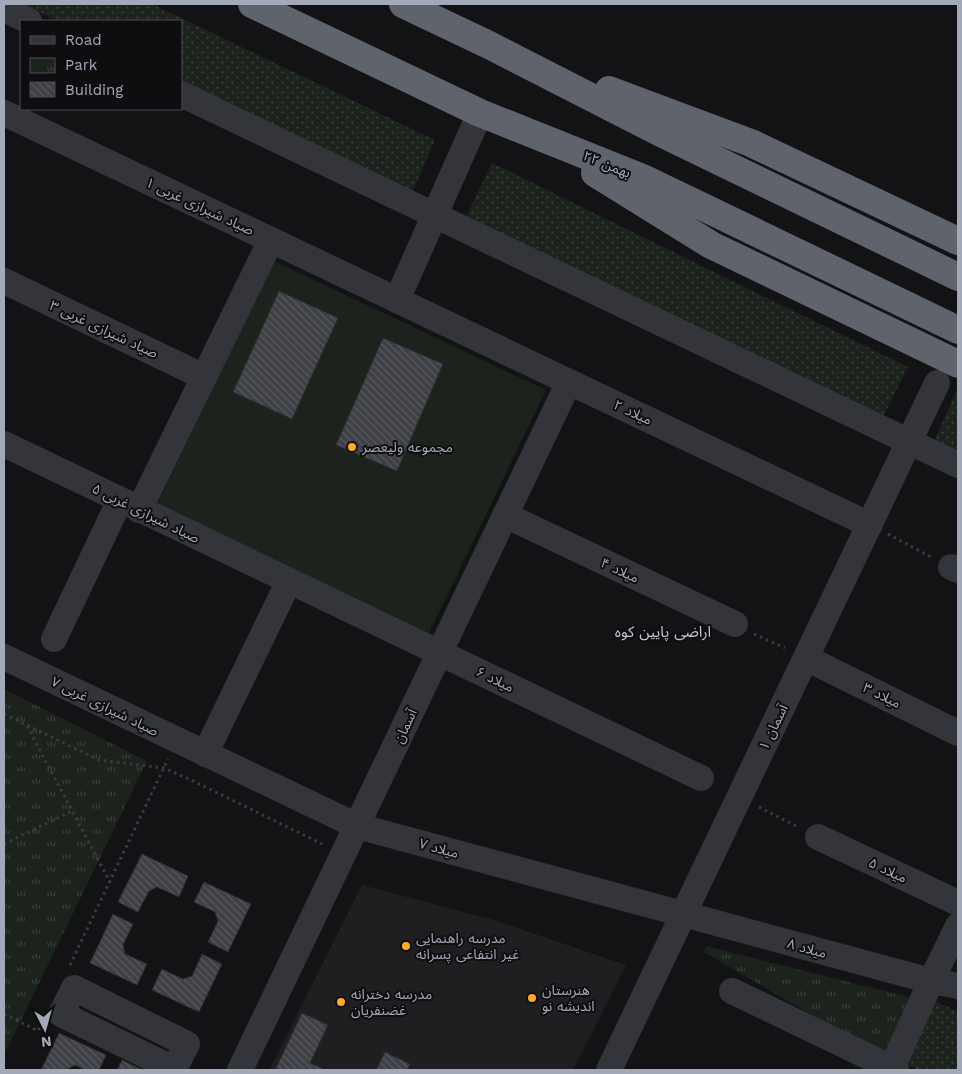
<svg xmlns="http://www.w3.org/2000/svg" width="962" height="1074" font-family="'Work Sans','Noto Sans Arabic',sans-serif">
  <defs>
    <pattern id="grass-dots" width="8" height="8" patternUnits="userSpaceOnUse" patternTransform="scale(1.25)"><rect width="8" height="8" fill="#1b231c"/><path d="M2 2h.1M6 6h.1" fill="none" stroke="#39403b" stroke-width="1.8" stroke-linecap="round"/></pattern>
    <pattern id="park-tufts" width="24" height="20" patternUnits="userSpaceOnUse" patternTransform="scale(1.25)"><rect width="24" height="20" fill="#1b231c"/><path d="M3 7l-1-3M5 7V3M7 7l1-3M15 17l-1-3M17 17v-4M19 17l1-3" fill="none" stroke="#39403b"/></pattern>
    <pattern id="building-back-hatch" width="6" height="6" patternUnits="userSpaceOnUse" patternTransform="scale(1.25)"><rect width="6" height="6" fill="#3f4045"/><path d="M-1 5l2 2M0 0l6 6M5-1l2 2" fill="none" stroke="#58595e"/></pattern>
  </defs>
  <rect width="100%" height="100%" fill="#131315"/>
  <path fill="#1f1f22" d="M362 885 494 920 626 965 573 1070H269Z"/>
  <g fill="url(#grass-dots)">
    <path d="M23 4H152L435 140 412 193 181 81V21H58Z"/>
    <path d="M492 163 908 367 883 417 466 217Z"/>
    <path d="M958 387V454L934 442Z"/>
    <path d="M935 1001 958 1012V1070H918L905 1064Z"/>
  </g>
  <g fill="url(#park-tufts)">
    <path d="M4 689 147 761 4 1055Z"/>
    <path d="M706 946 908 997 912 1001 884 1053 817 1018 704 952Z"/>
  </g>
  <path fill="#1b231c" d="M274 261 546 390 429 633 157 504Z"/>
  <g fill="url(#building-back-hatch)" stroke="#2d2d31">
    <path d="M279 291 338 318 292 419 233 392Z"/>
    <path d="M383 338 443 364 397 471 336 445Z"/>
    <path d="M142 854 188 876 179 897 157 887 149 891 138 912 118 902Z"/>
    <path d="M204 882 251 904 228 952 208 942 218 921 215 912 194 902Z"/>
    <path d="M113 914 133 924 123 945 125 954 147 964 137 985 90 963Z"/>
    <path d="M202 954 222 964 199 1012 152 990 162 969 183 979 192 976Z"/>
    <path d="M302 1013 328 1025 310 1063 326 1070H275Z"/>
    <path d="M59 1033 106 1055 99 1070H85L75 1065 66 1070H41Z"/>
    <path d="M385 1052 410 1064 407 1070H376Z"/>
    <path d="M122 1060 143 1070H117Z"/>
  </g>
  <g fill="none" stroke-linecap="round" stroke-linejoin="round">
    <g stroke="#3a3c41" stroke-width="3" stroke-dasharray="2.5 4" stroke-linecap="butt">
      <path d="M888 534 931 557"/>
      <path d="M754 634 785 648"/>
      <path d="M4 714 99 760 164 768 191 780 322 844"/>
      <path d="M27 726 110 882"/>
      <path d="M759 807 798 827"/>
      <path d="M4 844 72 811"/>
      <path d="M70 965 168 759"/>
      <path d="M4 1014 38 1031 41 1025"/>
    </g>
    <g stroke="#34353a" stroke-width="26">
      <path d="M4 9 29 21"/>
      <path d="M181 94 958 465"/>
      <path d="M4 113 870 525"/>
      <path d="M4 281 204 377"/>
      <path d="M397 300 480 113"/>
      <path d="M4 444 701 778"/>
      <path d="M139 510 271 240"/>
      <path d="M505 515 735 624"/>
      <path d="M951 567 958 570"/>
      <path d="M54 639 120 500"/>
      <path d="M4 657 357 826 931 981 958 986"/>
      <path d="M806 658 958 733"/>
      <path d="M205 754 289 581"/>
      <path d="M818 837 958 903"/>
      <path d="M732 991 896 1070"/>
      <path d="M892 1068 931 981 958 926"/>
      <path d="M174 1069 187 1044 74 988 61 1014 176 1070"/>
      <path d="M240 1070 569 382"/>
      <path d="M609 1070 937 383"/>
    </g>
    <g stroke="#5f636c" stroke-width="28">
      <path d="M252 4 480 113 645 179 958 330"/>
      <path d="M403 4 487 44 661 133 958 277"/>
      <path d="M609 90 751 143 958 241"/>
      <path d="M595 173 711 245 958 364"/>
    </g>
  </g>
  <g fill="#ffac21" stroke="#0e0e10" stroke-width="2">
    <circle cx="352" cy="447" r="5"/>
    <circle cx="406" cy="946" r="5"/>
    <circle cx="532" cy="998" r="5"/>
    <circle cx="341" cy="1002" r="5"/>
  </g>
  <g text-anchor="middle" dominant-baseline="central" stroke-width="4" stroke-linejoin="round" paint-order="stroke">
    <g font-size="14" fill="#a3aab7" stroke="#0e0e10">
      <text transform="translate(607 164) rotate(22)">۲۲ بهمن</text>
      <text transform="translate(200 206) rotate(25)">صیاد شیرازی غربی ۱</text>
      <text transform="translate(104 329) rotate(25)">صیاد شیرازی غربی ۳</text>
      <text transform="translate(633 412) rotate(25)">میلاد ۲</text>
      <text transform="translate(146 513) rotate(26)">صیاد شیرازی غربی ۵</text>
      <text transform="translate(620 570) rotate(25)">میلاد ۴</text>
      <text transform="translate(495 679) rotate(26)">میلاد ۶</text>
      <text transform="translate(882 695) rotate(26)">میلاد ۳</text>
      <text transform="translate(105 706) rotate(26)">صیاد شیرازی غربی ۷</text>
      <text transform="translate(405 726) rotate(-65)">آسمان</text>
      <text transform="translate(773 727) rotate(-64)">آسمان ۱</text>
      <text transform="translate(439 848) rotate(15)">میلاد ۷</text>
      <text transform="translate(888 870) rotate(25)">میلاد ۵</text>
      <text transform="translate(807 948) rotate(15)">میلاد ۸</text>
    </g>
    <g font-size="14" fill="#a3aab7" stroke="#0e0e10" text-anchor="start">
      <text x="362" y="447">مجموعه ولیعصر</text>
      <text x="416" y="938">مدرسه راهنمایی<tspan x="416" dy="16">غیر انتفاعی پسرانه</tspan></text>
      <text x="542" y="990">هنرستان<tspan x="542" dy="16">اندیشه نو</tspan></text>
      <text x="351" y="994">مدرسه دخترانه<tspan x="351" dy="16">غضنفریان</tspan></text>
    </g>
    <g font-size="15" fill="#c5c9d2" stroke="#0e0e10">
      <text x="663" y="632">اراضی پایین کوه</text>
    </g>
  </g>
  <rect width="962" height="1074" fill="none" stroke="#a3aab7" stroke-width="10"/>
  <rect x="20" y="20" width="162" height="90" fill="#0e0e10" stroke="#4a4c53"/>
  <rect x="30" y="36" width="25" height="8" fill="#34353a" stroke="#4a4c53"/>
  <text x="65" y="45" font-size="15" fill="#a3aab7">Road</text>
  <rect x="30" y="58" width="25" height="15" fill="url(#park-tufts)" stroke="#4a4c53"/>
  <text x="65" y="70" font-size="15" fill="#a3aab7">Park</text>
  <rect x="30" y="82" width="25" height="15" fill="url(#building-back-hatch)" stroke="#4a4c53"/>
  <text x="65" y="95" font-size="15" fill="#a3aab7">Building</text>
  <g transform="translate(45 1029) rotate(174)" stroke="#0e0e10" stroke-width="4" paint-order="stroke">
  <path d="M0-4L9 19L0 12L-9 19Z" fill="#a3aab7"/>
  <text y="-8" font-size="14" font-weight="bold" text-anchor="middle" fill="#a3aab7">N</text>
  </g>
</svg>
